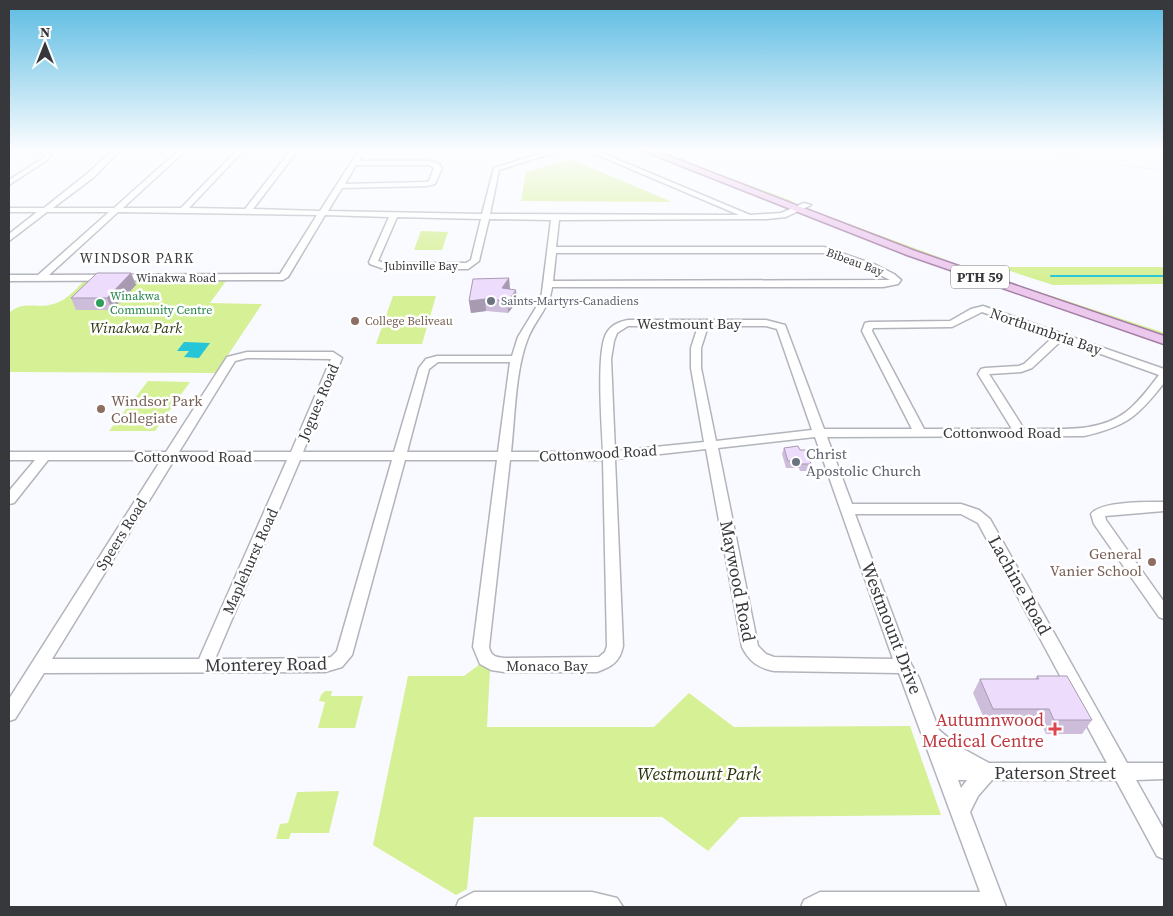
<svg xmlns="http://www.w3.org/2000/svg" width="1173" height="916" font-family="'Source Serif 4',serif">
  <rect width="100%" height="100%" fill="#f9faff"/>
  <g fill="#d6f096">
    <path d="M660 152 790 200 797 205 662 155Z"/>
    <path d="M573 159V160L672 202 521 201 526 172Z"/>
    <path d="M811 211H814L950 261 897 245Z"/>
    <path d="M421 231 448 232 442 250H414Z"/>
    <path d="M998 267H1164V284L1053 285Z"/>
    <path d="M979 272 1159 331 1164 333V336L982 276Z"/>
    <path d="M84 281H226L210 303 262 304 216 373 9 372V313C23 301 33 308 49 305 64 303 74 291 84 281Z"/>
    <path d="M393 296H436L422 344H376Z"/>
    <path d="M148 381 190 382 155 431H109Z"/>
    <path d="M480 664 490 670 487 727H654L689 693 734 727 910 726 941 815 740 817 708 851 662 817H474L467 889 456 895 373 845 408 676H464Z"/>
    <path d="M325 691H332L331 696H363L355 728H318L325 702 319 701 321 695Z"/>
    <path d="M339 791 329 833H291L289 839H276L280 824 288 823 297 792Z"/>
  </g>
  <path fill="#26c5d8" d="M184 342 210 343 199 358 184 357 189 351H177Z"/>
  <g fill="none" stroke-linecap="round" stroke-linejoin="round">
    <path stroke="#26c5d8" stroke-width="2" d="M1051 276H1164"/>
    <defs>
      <g id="minor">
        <path d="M40 150H47L51 155 47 160 9 185V180L43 158 44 155Z"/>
        <path d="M113 150H120L94 177 53 208H114L179 150H186L123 208H181L237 150H244L189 208 245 209 291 150H298L253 209 320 211 359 150H365L359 161H429L438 163 442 168 435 184 427 186 342 188 328 211 482 214 494 168 552 150H563L499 170 490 214 739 215 586 150H595L750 215 781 213 804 203 811 205 786 217 767 219 559 220 556 247H824L876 265 894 274 901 280 898 284 883 287H552C550 307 535 320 528 338 515 370 515 418 511 452H603C602 427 596 354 606 334 611 325 618 322 628 320H766L785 325 824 429H912L862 331 865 323 869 322 950 321 971 309 983 306 1164 369V383C1137 417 1127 426 1084 436L827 437 852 504H961L979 510 990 519 1127 763H1164V779L1136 780 1164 830V859L1157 856 1116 780H992L978 796 970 812 1006 907H801L804 900 820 892H980L899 673 774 671C758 668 749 661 742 647L706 449 615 459 623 646C620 662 611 667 597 672H504L491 670 480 664 473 647 497 460H405L352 655 342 667 325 672 44 673 15 719 9 721V699L161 460H48L14 503 9 504V491L35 460H9V452H166L227 357 247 352H333L342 358 303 452H394L419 368 426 359 437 356H512L518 337 540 301 542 292 551 220 489 219 479 261 468 269H384L370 264 369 262 389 217 325 215 288 277 283 280 9 281V275H38L109 212H47L9 241V234L37 212H9V208H44L88 173ZM356 165H429L434 168 429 181 426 182 345 184ZM118 212 317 215 280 274 49 275ZM397 217 481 219 471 260 466 263H385L378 261ZM556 253H824L858 264 890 280 553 281ZM982 312 1053 337 1024 364 1019 366 985 368 981 369 978 374 1012 429H924L872 331 873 328 952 327ZM628 326H698L691 348V368L704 442 615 451 611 359 614 341 617 333ZM708 326H766L777 329 812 430 716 441 701 368V348ZM1062 340 1159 375C1149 388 1139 402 1126 412 1097 434 1058 428 1024 429L989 374 1021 372 1032 368ZM247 358 331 359 291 452H179L235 361ZM438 362H510L498 452H407L429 369ZM815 437 893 659 774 657 766 654 758 646 718 448ZM174 460H287L199 659H52ZM300 460H392L337 651 331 657 325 658 215 659ZM510 460H603L607 646 605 652 599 657 504 658C495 657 491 656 489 647ZM855 514H961L978 523 1107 763H989L958 746 939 730 919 678 911 664ZM958 780H967L961 788Z"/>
        <path d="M1164 502V511L1105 516 1106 520 1164 602V619L1159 617 1094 524 1091 514C1100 501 1148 502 1164 502Z"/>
        <path d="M474 892H592L617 898 623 907H456L459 900Z"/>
      </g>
      <path id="major" d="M641 150H653L915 251 1164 336V344L907 255Z"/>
    </defs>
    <use href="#minor" stroke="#b2b4bc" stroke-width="3"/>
    <use href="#major" stroke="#a57ea7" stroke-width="3"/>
    <use href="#minor" fill="#fff" fill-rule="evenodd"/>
    <use href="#major" fill="#ecc8ed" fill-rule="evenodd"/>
    <path stroke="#98999d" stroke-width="1" stroke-dasharray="1 3" stroke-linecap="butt" d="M1006 150 1164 171"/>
  </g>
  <g fill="#cdbdda">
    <path d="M131 273 136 285 112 310H76L71 298Z"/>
    <path d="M509 278 510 289 517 302 508 313 486 311 471 313 469 301Z"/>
    <path d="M784 448 800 450 811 464 809 471H800L799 468H786L782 454Z"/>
    <path d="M1037 676 1092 720 1082 734H1046L1041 723H986L973 693 980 679H1035Z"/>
  </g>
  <g fill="#a79ab1">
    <path d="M131 273 136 285 112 310 107 298Z"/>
    <path d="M509 278 510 290 502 288Z"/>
    <path d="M516 290 517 302 508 313V301Z"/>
    <path d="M485 299 486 311 471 313 469 301Z"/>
  </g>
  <g fill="#eedcfd" stroke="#a79ab1">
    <path d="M97 273H131L107 298H71Z"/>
    <path d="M509 278 502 288 516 290 508 301 485 299 469 301 473 279Z"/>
    <path d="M798 446 800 450H806L811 464H801L800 461H788L784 448Z"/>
    <path d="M1037 676H1067L1092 720H1054L1049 709H993L980 679H1039Z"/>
  </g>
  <linearGradient id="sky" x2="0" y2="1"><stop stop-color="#5abbe2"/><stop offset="0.54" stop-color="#fcfdff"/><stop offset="1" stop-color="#fcfdff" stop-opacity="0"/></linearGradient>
  <rect width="1173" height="278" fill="url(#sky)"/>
  <g fill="#6b7280" stroke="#fff" stroke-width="2">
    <circle cx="491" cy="301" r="5"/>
    <circle cx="796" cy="462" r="5"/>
  </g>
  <circle fill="#2e9e5b" stroke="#fff" stroke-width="2" cx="100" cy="303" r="5"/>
  <g fill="#8d6e63" stroke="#fff" stroke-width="2">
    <circle cx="355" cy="321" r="5"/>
    <circle cx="101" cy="409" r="5"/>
    <circle cx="1152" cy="562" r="5"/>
  </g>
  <path fill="#e0444e" stroke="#fff" stroke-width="2" d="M1052.5 721.5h5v5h5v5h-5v5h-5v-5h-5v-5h5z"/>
  <g text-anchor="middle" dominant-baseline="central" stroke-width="5" stroke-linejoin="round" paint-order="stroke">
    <g font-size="12" fill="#37383b" stroke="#fff">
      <text transform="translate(855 262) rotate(20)">Bibeau Bay</text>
      <text x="421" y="266">Jubinville Bay</text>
      <text x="176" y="278">Winakwa Road</text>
    </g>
    <g font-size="12" fill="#27864d" stroke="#fff" text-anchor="start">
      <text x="110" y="296">Winakwa<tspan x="110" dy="14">Community Centre</tspan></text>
    </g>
    <g font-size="12" fill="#5b616d" stroke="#fff" text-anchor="start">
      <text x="501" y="301">Saints-Martyrs-Canadiens</text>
    </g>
    <g font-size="12" fill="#785e54" stroke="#fff" text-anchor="start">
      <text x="365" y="321">College Beliveau</text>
    </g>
    <g font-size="14" letter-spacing="1" fill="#37383b" stroke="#fff">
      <text x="137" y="258">WINDSOR PARK</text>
    </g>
    <rect fill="#fff" stroke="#737476" stroke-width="1" x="951" y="265.5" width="58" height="23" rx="4"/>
    <g font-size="14" font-weight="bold" fill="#37383b">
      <text x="980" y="277">PTH 59</text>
    </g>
    <g font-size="15" fill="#37383b" stroke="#fff">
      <text x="689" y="323">Westmount Bay</text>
      <text transform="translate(1046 331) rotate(19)">Northumbria Bay</text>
      <text transform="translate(318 402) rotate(-67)">Jogues Road</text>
      <text x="1002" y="432">Cottonwood Road</text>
      <text transform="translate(598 453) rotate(-3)">Cottonwood Road</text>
      <text x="193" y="456">Cottonwood Road</text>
      <text transform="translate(121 534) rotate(-58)">Speers Road</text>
      <text transform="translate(250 561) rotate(-66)">Maplehurst Road</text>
      <text x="547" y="665">Monaco Bay</text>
    </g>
    <g font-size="15" font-style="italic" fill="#2a340c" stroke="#fff">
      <text x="136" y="327">Winakwa Park</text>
    </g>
    <g font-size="15" fill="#785e54" stroke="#fff" text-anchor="start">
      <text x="111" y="400">Windsor Park<tspan x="111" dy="17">Collegiate</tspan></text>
      <text x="1142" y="553" text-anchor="end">General<tspan x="1142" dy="17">Vanier School</tspan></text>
    </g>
    <g font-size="15" fill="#5b616d" stroke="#fff" text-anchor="start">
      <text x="806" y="453">Christ<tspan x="806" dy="17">Apostolic Church</tspan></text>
    </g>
    <g font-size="18" fill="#37383b" stroke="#fff">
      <text transform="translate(738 581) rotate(79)">Maywood Road</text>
      <text transform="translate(1020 585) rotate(61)">Lachine Road</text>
      <text transform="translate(892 628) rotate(69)">Westmount Drive</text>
      <text transform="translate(266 664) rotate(-1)">Monterey Road</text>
      <text x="1055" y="772">Paterson Street</text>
    </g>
    <g font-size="18" fill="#be3a42" stroke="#fff" text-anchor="end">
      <text x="1044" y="719">Autumnwood<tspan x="1044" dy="21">Medical Centre</tspan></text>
    </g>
    <g font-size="18" font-style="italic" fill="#2a340c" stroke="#fff">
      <text x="699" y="773">Westmount Park</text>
    </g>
  </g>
  <rect width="1173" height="916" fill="none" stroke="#37383b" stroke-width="20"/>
  <g transform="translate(45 45)" stroke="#ffffff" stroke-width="4" paint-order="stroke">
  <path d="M0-4L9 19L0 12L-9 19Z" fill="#37383b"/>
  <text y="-8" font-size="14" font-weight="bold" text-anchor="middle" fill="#37383b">N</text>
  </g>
</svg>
